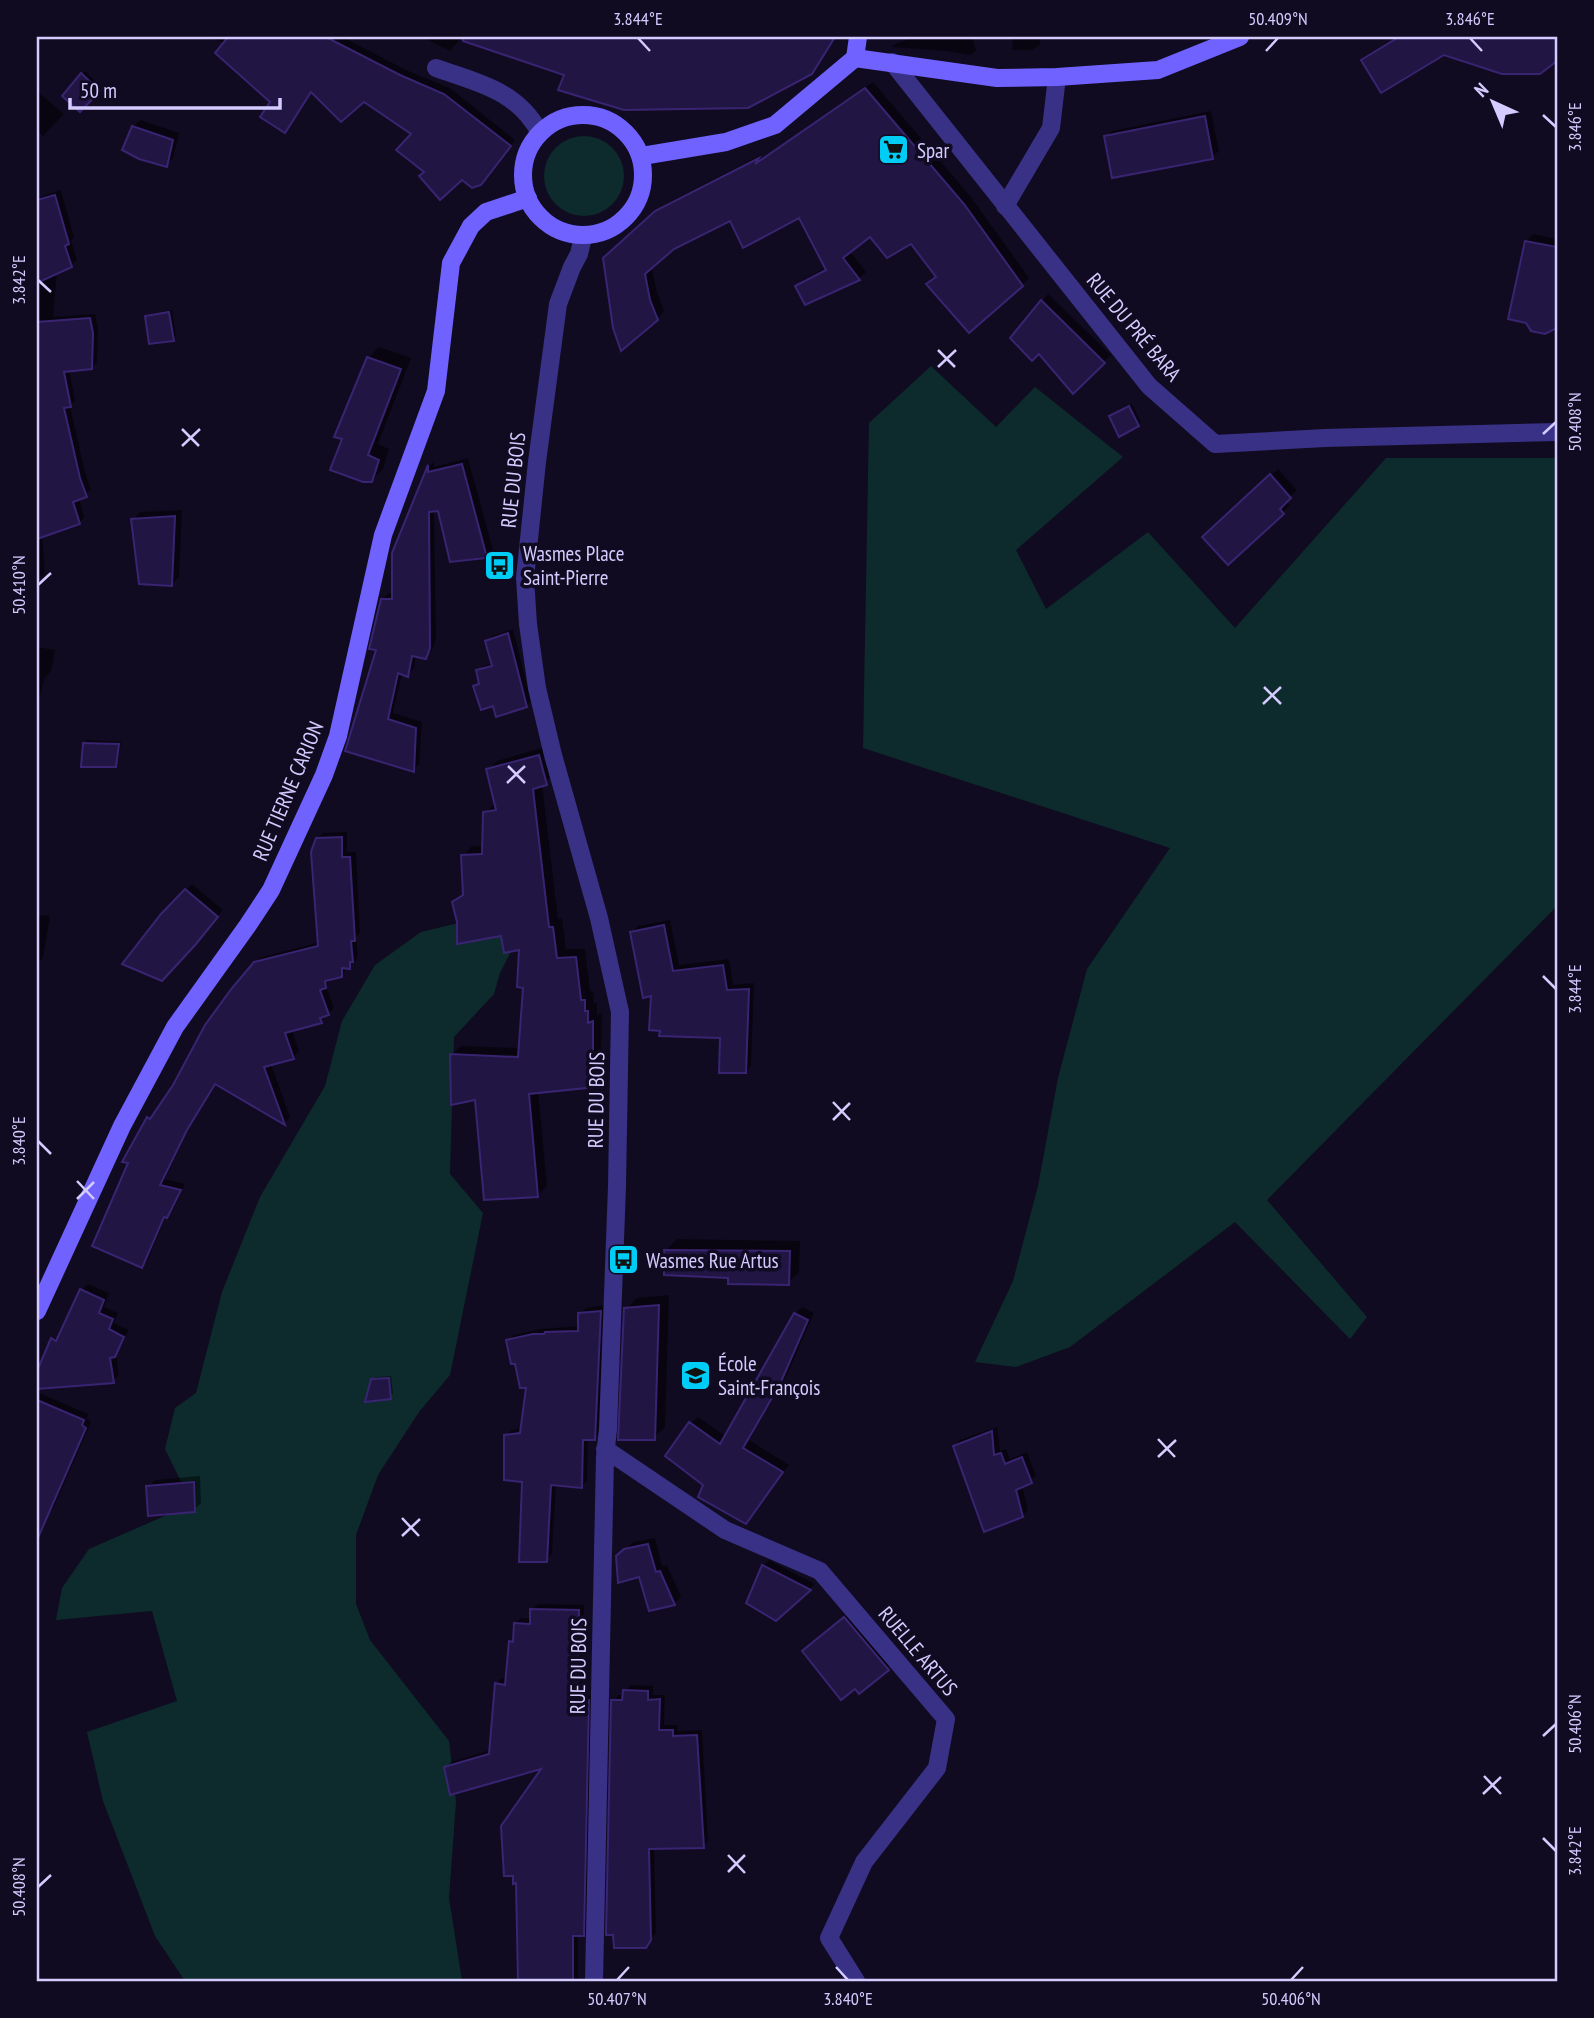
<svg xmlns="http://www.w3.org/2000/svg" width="1594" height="2018" font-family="'PT Sans Narrow',sans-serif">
  <rect width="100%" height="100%" fill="#100b21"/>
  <g fill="#0d2b2c">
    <circle cx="584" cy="176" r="40"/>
    <path d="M931 366 996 427 1035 387 1123 457 1016 550 1046 609 1148 532 1235 628 1386 458H1557V906L1267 1200 1367 1317 1350 1339 1235 1222 1070 1347 1016 1367 975 1362 1013 1281 1038 1186 1058 1078 1087 969 1170 848 863 748 869 423Z"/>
    <path d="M475 919 519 936 500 973 494 994 454 1037 450 1174 483 1213 450 1375 419 1412 378 1475 356 1535V1604L370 1640 449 1741 456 1802 449 1898 462 1981H185L155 1936 103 1801 87 1732 177 1701 152 1611 56 1620 62 1588 89 1549 192 1504 165 1449 175 1408 196 1393 222 1292 260 1197 325 1086 342 1021 375 965 421 932Z"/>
  </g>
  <g fill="#0007">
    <path d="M208 37H343L406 70 450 88 515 140 487 177 462 178 426 172 414 134 364 100 312 91 284 131 272 102 225 43Z"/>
    <path d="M422 37H836L811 72 567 74 461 38 450 51Z"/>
    <path d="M916 37H972L976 50 971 55 945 51 892 47 895 44Z"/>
    <path d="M1013 37H1040V44L1033 50H1012Z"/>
    <path d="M1397 37H1557V66L1444 54 1363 60Z"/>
    <path d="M85 71 101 87 85 104 70 89Z"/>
    <path d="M873 82 971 197 1029 278 1022 285 937 276 912 241 870 234 849 250 866 272 859 279 797 286 804 279 827 267 799 215 730 218 673 248 651 266 657 292 664 311 657 319 612 251 664 205 762 154 757 162Z"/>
    <path d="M37 91 64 114 43 136 37 131Z"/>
    <path d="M1211 111 1219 151 1212 157 1106 137 1112 131Z"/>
    <path d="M140 120 179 133 173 158 166 165 133 127Z"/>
    <path d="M61 190 74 237 71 241 77 260 71 265 57 272 53 317 95 314 98 327 97 362 92 368 69 370 75 400 70 406 85 472 91 490 79 498 84 517 79 523 42 535 45 574 37 580V198Z"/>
    <path d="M1533 234 1557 239V328L1554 327 1526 242Z"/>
    <path d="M1048 294 1111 355 1073 392 1040 352 1012 338Z"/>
    <path d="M172 310 176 336 173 339 147 317 150 314Z"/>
    <path d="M379 347 411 358 378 444 389 449 383 469 372 480 345 438 368 358Z"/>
    <path d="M1132 404 1141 422 1138 425 1114 414Z"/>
    <path d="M468 458 493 550 487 556 451 560 439 509H434L436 640 432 650 426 657 416 655 414 669 408 675 402 673 393 713 422 722 419 764 413 770 347 750 378 648 382 600 389 593H394V553L429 466 434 462V467Z"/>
    <path d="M1278 469 1297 490 1286 501 1290 505 1283 512 1211 530Z"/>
    <path d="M182 510 179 577 172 584 133 520 140 512Z"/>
    <path d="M513 629 531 701 526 706 495 704 475 687 480 681 478 671 483 666 493 663 487 641 492 636Z"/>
    <path d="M37 647 55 650 51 671 44 679 40 697 37 700Z"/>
    <path d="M87 740 121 742 118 762 115 765 84 744Z"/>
    <path d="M548 746 555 774 542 784 558 919 562 918 566 949H585L590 991H593L594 1003H597V1015L602 1013 601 1051H605L604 1076 595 1086 538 1091 547 1186 537 1196 451 1055 461 1046 520 1048 525 986 521 948 503 934 458 922 454 903 463 893V856L472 846H484L485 813 496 803 488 770 497 761Z"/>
    <path d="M347 832V852H356L360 933 356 937 358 955 356 961 347 967 342 976 331 978 326 986 334 1008 321 1021 292 1030 299 1051 293 1057 271 1064 290 1117 285 1123 216 1083 192 1122 165 1179 185 1184 173 1210 166 1216 148 1260 142 1266 148 1118 156 1113 255 963 262 957 320 942 317 839 323 833Z"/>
    <path d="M192 884 223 910 169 972 162 915Z"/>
    <path d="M37 915 50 916 43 958 37 964Z"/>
    <path d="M670 920 679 965 729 959 733 985 754 983 751 1066 745 1072 722 1037 653 994 632 932 638 926Z"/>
    <path d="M677 1239 800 1241 799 1272 788 1283 666 1250Z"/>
    <path d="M88 1284 109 1293 104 1307 118 1313 114 1323 129 1330 116 1354 119 1375 113 1381 37 1387V1378L55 1341 61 1335 81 1290Z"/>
    <path d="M669 1295 665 1427 654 1438 626 1309 637 1298Z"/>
    <path d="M606 1305 601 1432 595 1438H588L587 1481 581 1487 556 1484 552 1554 546 1560 524 1480 506 1436 512 1430 522 1428 528 1386 508 1341 514 1335 540 1329 580 1326V1314L586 1308Z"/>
    <path d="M802 1307 814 1313 787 1375 749 1440 789 1465 752 1515 706 1484 691 1423 698 1417 727 1437 795 1314Z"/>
    <path d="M391 1376 393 1394 390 1397 373 1380 376 1377Z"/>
    <path d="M37 1392 88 1414 87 1419 91 1422 53 1509 49 1513 42 1466 37 1478Z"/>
    <path d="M997 1427 1000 1451 1006 1449 1010 1459 1027 1452 1036 1476 1022 1486 1028 1510 1022 1516 955 1446 960 1440Z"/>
    <path d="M200 1476 201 1503 194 1510 148 1487 155 1480Z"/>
    <path d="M655 1538 662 1566 667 1565 681 1597 674 1604 650 1609 640 1574 618 1557 633 1542Z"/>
    <path d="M769 1560 815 1584 776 1619 763 1566Z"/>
    <path d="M538 1604 584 1605 582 1696 594 1695 589 1928 583 1934H578V1981H512H521L545 1766 445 1768 451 1762 491 1750 496 1684 502 1678 508 1679 511 1642 515 1638V1624L521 1618 532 1619V1610Z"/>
    <path d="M850 1613 893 1663 859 1691 810 1645Z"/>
    <path d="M630 1685 653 1686V1695H665L664 1725H678V1731L702 1730 708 1841 703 1846 654 1847 656 1933 645 1946 613 1701 619 1695H624Z"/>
  </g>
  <g fill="#211544" stroke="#392472" stroke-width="2">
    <path d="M228 37H326L400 75 444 94 511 146 481 185 472 188 462 180 440 200 419 176 424 172 396 150 411 134 364 102 341 122 311 92 285 133 260 117 270 102 215 53Z"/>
    <path d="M463 37H835L812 74 748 108 624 110 558 90 564 75 463 41Z"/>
    <path d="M1399 37H1557V61L1540 74H1502L1444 55 1381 93 1361 60Z"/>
    <path d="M81 73 100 91 80 112 62 96Z"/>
    <path d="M865 88 964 204 1023 286 969 333 926 284 936 277 911 244 887 258 870 237 843 258 860 280 805 305 795 286 826 270 799 218 743 248 730 221 674 249 645 274 650 300 658 320 621 351 613 328 603 258 655 211 759 158 755 164Z"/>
    <path d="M1205 116 1213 159 1112 178 1104 136Z"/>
    <path d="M132 126 173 140 167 167 139 159 122 150Z"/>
    <path d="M55 195 69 244 65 246 72 267 37 283V200Z"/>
    <path d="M1525 241 1557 247V328L1545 334 1531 331 1526 323 1508 319Z"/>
    <path d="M1041 300 1105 363 1073 394 1039 354 1032 361 1010 338Z"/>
    <path d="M169 312 174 341 149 344 145 316Z"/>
    <path d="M90 318 93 333 92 369 64 372 71 407 64 408 80 478 87 497 73 502 80 524 37 539V322Z"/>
    <path d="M367 357 401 369 368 455 379 460 372 482H363L330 470 342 439 334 437Z"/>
    <path d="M1129 406 1139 426 1119 437 1109 416Z"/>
    <path d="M462 464 487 558 450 562 438 511 429 512 430 648 426 659 412 656 408 677 398 673 388 719 416 728 414 772 345 751 376 650 369 649 381 599H392V553L428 465V472Z"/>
    <path d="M1270 474 1291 498 1280 509 1284 514 1228 565 1202 537Z"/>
    <path d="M175 516 172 586 139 584 131 519Z"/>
    <path d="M508 633 527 707 496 717 493 706 481 710 473 686 479 684 476 670 492 666 485 641Z"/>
    <path d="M83 743 119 744 116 767H81Z"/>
    <path d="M539 755 547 785 533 789 549 927H553L557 958 576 957 581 1000H585V1011H588V1023L593 1021V1059H597L596 1087 529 1094 538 1197 484 1200 475 1100 451 1105 450 1054 518 1057 523 988 517 987 519 950 504 953 501 936 457 944V922L452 902 463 895 461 855 482 854 483 812 496 810 486 769Z"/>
    <path d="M342 837V857H350L355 941H351L353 962H350V969L342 968V977L325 981 326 988 320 990 329 1015 320 1018 322 1023 285 1033 294 1059 264 1067 285 1125 215 1084 187 1130 160 1185 181 1190 167 1218 164 1217 142 1268 92 1246 128 1163 122 1162 147 1117 150 1119 173 1085 205 1025 232 988 254 962 318 946 311 852 316 838Z"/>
    <path d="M185 889 218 917 196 944 162 981 122 964 161 914Z"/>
    <path d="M664 925 673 971 723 965 727 990 749 989 746 1073H719L720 1038 659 1036 660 1031 649 1030 651 996 643 998 630 932Z"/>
    <path d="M664 1250 790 1251 789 1285 728 1284V1278L664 1275Z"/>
    <path d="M80 1289 104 1300 99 1313 113 1319 109 1329 124 1337 115 1357 110 1358 114 1383 37 1389V1371L51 1338 56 1341Z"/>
    <path d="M659 1305 655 1440H618L624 1308Z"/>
    <path d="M601 1311 595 1440H583L582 1488 551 1485 547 1562H519L522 1482 504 1480V1435L520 1433 526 1388H520L515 1364H511L506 1340 533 1334H544L545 1332 578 1331V1313Z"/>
    <path d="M794 1313 808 1320 780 1384 743 1448 783 1472 746 1524 698 1497 703 1485 665 1456 689 1422 720 1444Z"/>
    <path d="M389 1378 391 1399 365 1402 371 1379Z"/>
    <path d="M37 1400 84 1420 82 1425 86 1428 37 1540Z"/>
    <path d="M992 1431 994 1455 1001 1453 1005 1464 1022 1457 1032 1483 1016 1490 1023 1517 984 1532 953 1446Z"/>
    <path d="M194 1482 195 1512 148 1516 146 1486Z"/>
    <path d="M648 1544 656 1572 660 1571 675 1605 649 1611 639 1577 618 1583 616 1556 624 1549Z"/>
    <path d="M762 1565 811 1590 776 1621 746 1603Z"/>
    <path d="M530 1609 579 1610 577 1701 589 1700 584 1936H573V1981H518L516 1883 513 1884V1876H504L501 1826 541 1769 450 1795 444 1767 489 1754 495 1683 505 1685 509 1641 513 1642 514 1623 530 1624Z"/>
    <path d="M844 1617 889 1670 859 1694 855 1689 841 1700 802 1651Z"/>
    <path d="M623 1690 648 1691V1700L660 1699 659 1730H673V1736L697 1735 704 1848 649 1849 651 1940 646 1948H614L613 1935H606L611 1700H622Z"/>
  </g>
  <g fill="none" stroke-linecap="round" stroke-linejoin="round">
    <path stroke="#393185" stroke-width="18" d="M605 1449 725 1530 820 1571 946 1719 937 1768 864 1862 829 1938 856 1981"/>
    <g stroke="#393185" stroke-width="18">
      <path d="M892 62 1149 386 1215 444 1325 438 1557 432"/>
      <path d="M436 68C478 83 517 90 540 133"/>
      <path d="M1005 206 1051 128 1057 77"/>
      <path d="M583 237 579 254 572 267 558 304 537 462 525 578 528 624 537 688 553 755 599 918 620 1012 617 1186 608 1429 605 1457 594 1981"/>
    </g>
    <g stroke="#7062ff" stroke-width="18">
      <path d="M855 58 997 78 1057 77 1158 70 1240 37"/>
      <circle cx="583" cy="175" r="60"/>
      <path d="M642 156 726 142 775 125 855 58 858 37"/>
      <path d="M37 1311 122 1126 175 1027 248 925 271 890 324 775 338 736 383 535 436 391 451 263 471 226 486 212 528 198"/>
    </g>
  </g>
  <path fill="none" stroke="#d4cbff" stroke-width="2.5" d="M638 38 650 51M1470 38 1482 51M1266 51 1278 38M1543 115 1556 127M38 280 51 292M938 350 955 367M938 367 956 350M182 429 199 446M1543 434 1556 422M182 446 200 429M38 585 51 573M1264 687 1281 704M1263 704 1281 687M508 766 525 783M507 783 525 766M1543 976 1556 989M833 1102 850 1120M833 1120 850 1103M38 1141 51 1154M77 1181 94 1199M77 1199 94 1182M1158 1439 1175 1457M1158 1457 1176 1440M402 1518 419 1536M402 1536 420 1519M1543 1736 1556 1724M1484 1776 1501 1794M1483 1794 1501 1777M1543 1838 1556 1851M728 1855 745 1873M728 1872 745 1855M38 1887 51 1875M836 1967 848 1980M617 1980 629 1967M1291 1980 1303 1967"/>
  <defs>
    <symbol id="supermarket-square" viewBox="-11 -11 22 22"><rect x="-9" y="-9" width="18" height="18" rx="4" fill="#00cdf6" stroke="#100b21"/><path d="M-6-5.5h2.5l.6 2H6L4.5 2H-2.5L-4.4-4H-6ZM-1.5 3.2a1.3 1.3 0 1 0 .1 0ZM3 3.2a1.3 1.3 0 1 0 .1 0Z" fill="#111"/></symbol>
    <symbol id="bus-square" viewBox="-11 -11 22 22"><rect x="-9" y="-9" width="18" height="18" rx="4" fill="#00cdf6" stroke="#100b21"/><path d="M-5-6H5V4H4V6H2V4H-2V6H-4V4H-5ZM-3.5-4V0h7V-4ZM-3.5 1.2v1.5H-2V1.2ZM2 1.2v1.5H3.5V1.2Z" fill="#111"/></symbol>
    <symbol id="school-square" viewBox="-11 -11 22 22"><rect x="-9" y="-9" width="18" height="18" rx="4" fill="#00cdf6" stroke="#100b21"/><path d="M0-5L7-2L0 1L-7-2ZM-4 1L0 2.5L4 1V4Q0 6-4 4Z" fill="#111"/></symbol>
  </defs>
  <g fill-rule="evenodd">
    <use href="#supermarket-square" x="876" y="132" width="35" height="35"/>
    <use href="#bus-square" x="482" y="548" width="35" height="35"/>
    <use href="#bus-square" x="606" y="1242" width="35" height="35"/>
    <use href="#school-square" x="678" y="1358" width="35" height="35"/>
  </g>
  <g text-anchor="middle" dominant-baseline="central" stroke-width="7" stroke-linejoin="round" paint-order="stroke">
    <g font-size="21" fill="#d4cbff" stroke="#100b21" text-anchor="start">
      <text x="917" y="150">Spar</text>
      <text x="523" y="553">Wasmes Place<tspan x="523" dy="24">Saint-Pierre</tspan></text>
      <text x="646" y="1260">Wasmes Rue Artus</text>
      <text x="718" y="1363">École<tspan x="718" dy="24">Saint-François</tspan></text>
    </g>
    <g font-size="21" fill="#d4cbff" stroke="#100b21">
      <text transform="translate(1134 327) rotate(50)">RUE DU PRÉ BARA</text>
      <text transform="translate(513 480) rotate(-84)">RUE DU BOIS</text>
      <text transform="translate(288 791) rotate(-67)">RUE TIERNE CARION</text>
      <text transform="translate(596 1100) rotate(-89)">RUE DU BOIS</text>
      <text transform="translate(918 1651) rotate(50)">RUELLE ARTUS</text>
      <text transform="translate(578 1666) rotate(-89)">RUE DU BOIS</text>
    </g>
  </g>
  <rect width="1594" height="2018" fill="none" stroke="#100b21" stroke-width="77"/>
  <g transform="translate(1493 102) rotate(316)" stroke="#100b21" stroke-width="5" paint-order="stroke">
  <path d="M0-5L12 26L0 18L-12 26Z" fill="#d4cbff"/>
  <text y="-10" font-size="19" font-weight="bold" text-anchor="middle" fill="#d4cbff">N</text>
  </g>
  <path d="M70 98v10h210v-10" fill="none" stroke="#d4cbff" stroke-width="3.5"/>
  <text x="80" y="98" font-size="21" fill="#d4cbff" stroke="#100b21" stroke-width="5" paint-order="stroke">50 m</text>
  <rect x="38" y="38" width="1518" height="1942" fill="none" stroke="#d4cbff" stroke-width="2.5"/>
  <g font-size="18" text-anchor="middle" fill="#d4cbff">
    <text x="638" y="25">3.844°E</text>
    <text x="1278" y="25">50.409°N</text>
    <text x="1470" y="25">3.846°E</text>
    <text transform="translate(1575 127) rotate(-90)" y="6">3.846°E</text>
    <text transform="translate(19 280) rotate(-90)" y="6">3.842°E</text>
    <text transform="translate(1575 422) rotate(-90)" y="6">50.408°N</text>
    <text transform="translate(19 585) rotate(-90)" y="6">50.410°N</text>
    <text transform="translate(1575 989) rotate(-90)" y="6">3.844°E</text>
    <text transform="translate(19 1141) rotate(-90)" y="6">3.840°E</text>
    <text transform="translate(1575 1724) rotate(-90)" y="6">50.406°N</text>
    <text transform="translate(1575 1851) rotate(-90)" y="6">3.842°E</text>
    <text transform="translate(19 1887) rotate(-90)" y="6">50.408°N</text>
    <text x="617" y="2005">50.407°N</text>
    <text x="848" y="2005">3.840°E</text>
    <text x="1291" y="2005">50.406°N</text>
  </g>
</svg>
